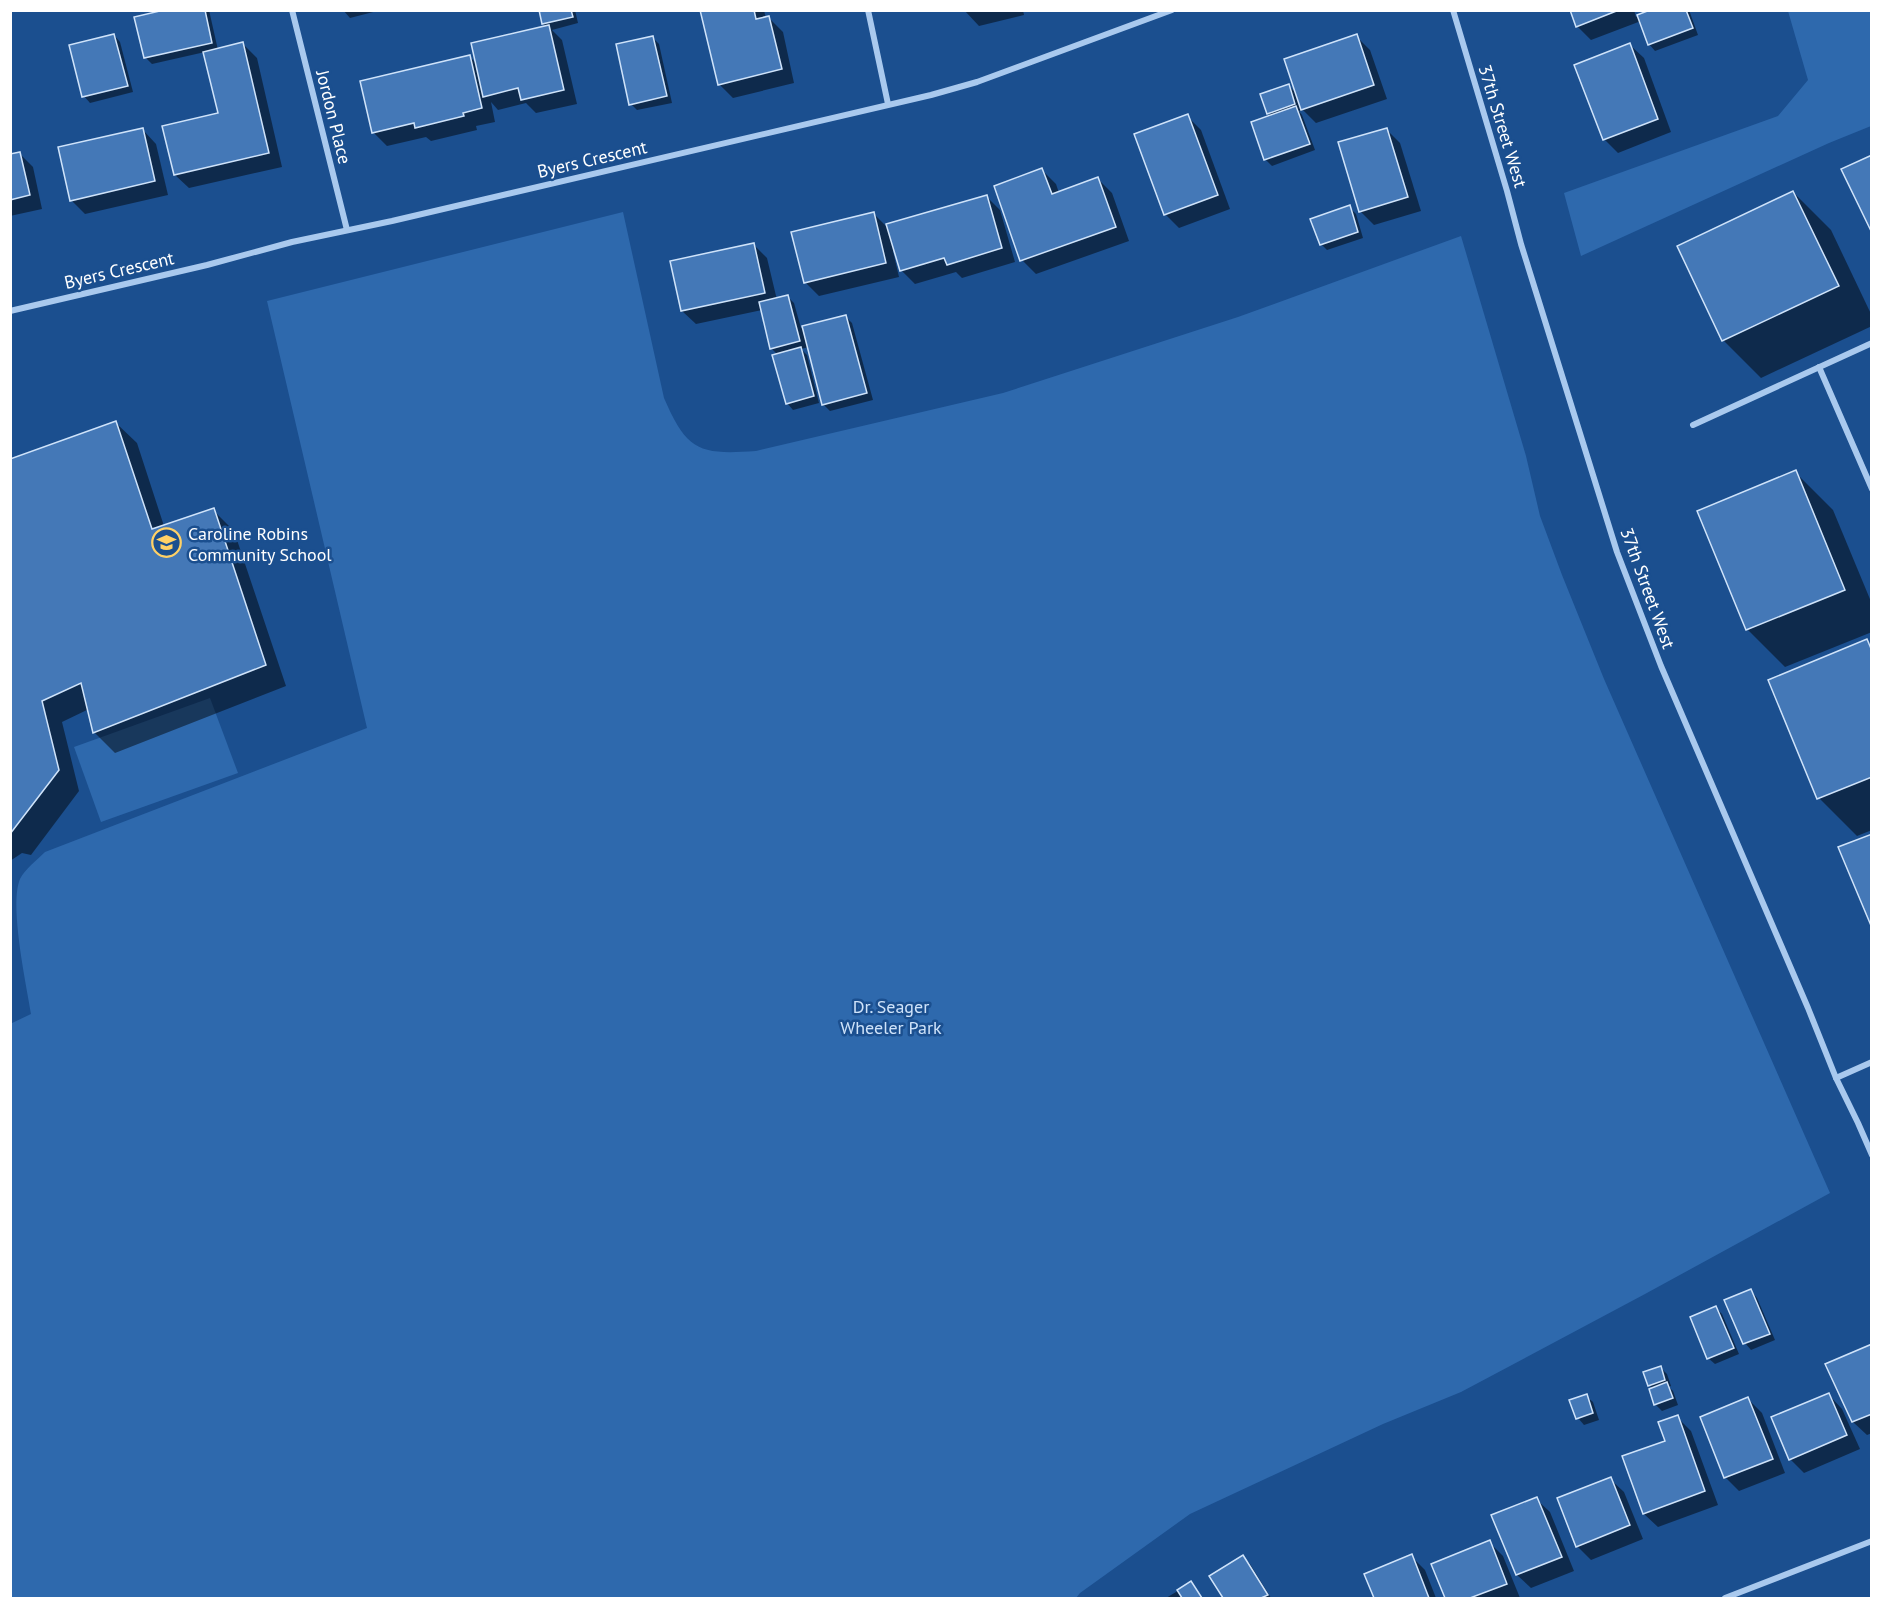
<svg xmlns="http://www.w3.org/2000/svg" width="1882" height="1609" font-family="'PT Sans',sans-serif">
  <rect width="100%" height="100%" fill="#1b4f8f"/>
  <g fill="#2e69ad">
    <path d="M1788 11H1871V126L1829 143 1581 256 1564 193 1778 116 1808 80Z"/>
    <path d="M623 212 664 398C687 451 699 455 756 451L1003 393 1238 317 1461 236 1526 456 1540 516 1562 575 1604 679 1830 1193 1645 1294 1461 1392 1383 1424 1190 1514 1080 1593 1076 1598H11L10 1024 31 1014C26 983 9 905 20 879 25 869 37 860 45 852L367 728 267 301Z"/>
    <path d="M210 698 238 773 101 822 74 747Z"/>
  </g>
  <g fill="#0007">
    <path d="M171 10H209L218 50 243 44 257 58 282 167 189 188 175 175 220 114 205 52 152 64 145 57Z"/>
    <path d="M343 10H381L350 18Z"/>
    <path d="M540 10H575L578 23 552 30 562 40 577 104 536 113 526 103 498 110 491 102 495 122 476 126 477 130 431 141 426 137 387 146 373 132 470 57 477 64 547 27 543 24Z"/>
    <path d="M701 10H764L766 19 769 18 783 32 794 83 733 98 719 84Z"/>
    <path d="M964 10H1023L1024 15 979 26Z"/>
    <path d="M1571 10H1634L1636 17 1654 10H1689L1698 35 1655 51 1649 44 1641 21 1591 40 1577 26Z"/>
    <path d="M114 35 120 42 133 92 90 103 84 96Z"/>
    <path d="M1356 36 1370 50 1387 99 1316 123 1303 110 1299 111 1302 115 1315 150 1272 166 1265 159 1272 117 1268 113 1289 86 1298 95Z"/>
    <path d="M652 37 659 44 672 103 637 110 631 104Z"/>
    <path d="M1630 45 1644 58 1671 132 1618 153 1604 139Z"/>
    <path d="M1187 116 1201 130 1230 209 1179 228 1165 214Z"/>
    <path d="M1386 129 1400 143 1421 211 1374 225 1360 211Z"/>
    <path d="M143 130 156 144 168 195 85 214 71 200Z"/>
    <path d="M19 153 33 167 42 209 10 216V155Z"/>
    <path d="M1042 170 1056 184 1059 193 1098 179 1112 193 1129 241 1036 274 1022 260Z"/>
    <path d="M1793 192 1831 230 1872 316V326L1761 378 1723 340Z"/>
    <path d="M986 196 1000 210 1015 262 962 278 956 272 915 284 901 270 896 251H893L899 277 819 296 805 282 874 214 889 229Z"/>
    <path d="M1349 207 1356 214 1363 238 1327 250 1321 244Z"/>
    <path d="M753 244 767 258 777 300 788 297 794 303 801 328 845 316 852 323 873 400 830 411 823 404 809 347 801 349 807 355 819 403 793 410 787 403 778 355 772 349 762 310 696 324 682 311Z"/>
    <path d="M116 423 137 443 164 526 213 510 234 531 286 686 115 753 94 732 89 709 62 722 79 791 31 855 22 853 10 861V460Z"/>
    <path d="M1795 472 1833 510 1872 604V632L1785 667 1748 630 1699 512Z"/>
    <path d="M1866 641 1872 646V830L1857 836 1819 798Z"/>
    <path d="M1751 1291 1757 1298 1775 1340 1751 1350 1745 1343Z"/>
    <path d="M1716 1308 1722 1314 1739 1354 1715 1364 1708 1358Z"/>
    <path d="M1872 1345V1433L1867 1435 1853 1422Z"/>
    <path d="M1661 1368 1667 1374 1671 1386 1669 1387 1673 1391 1678 1405 1662 1411 1655 1404 1653 1389 1649 1385Z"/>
    <path d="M1829 1395 1842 1409 1860 1449 1804 1473 1790 1459Z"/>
    <path d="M1586 1396 1593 1402 1599 1420 1584 1425 1578 1418Z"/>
    <path d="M1748 1399 1762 1413 1785 1473 1739 1491 1725 1477Z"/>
    <path d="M1677 1417 1691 1431 1718 1505 1658 1527 1644 1514 1624 1457 1667 1441Z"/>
    <path d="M1610 1479 1624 1492 1643 1539 1591 1560 1577 1546Z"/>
    <path d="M1536 1499 1550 1512 1574 1571 1531 1588 1517 1575Z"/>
    <path d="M1489 1542 1503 1556 1520 1598H1447L1433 1564Z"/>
    <path d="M1411 1556 1425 1570 1436 1598H1375L1366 1574Z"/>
    <path d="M1243 1557 1250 1564 1271 1598H1225L1211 1576Z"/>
    <path d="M1191 1583 1196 1588H1194L1200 1598H1166Z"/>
  </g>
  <g fill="#4478b7" stroke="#cfe3fa" stroke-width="1.5">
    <path d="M164 10H205L212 43 144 58 134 17Z"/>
    <path d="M539 10H571L573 17 542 24Z"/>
    <path d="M700 10H754L756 19 769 16 782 69 718 85Z"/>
    <path d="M1570 10H1619L1576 27Z"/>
    <path d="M1650 10H1686L1693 28 1648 45 1637 15Z"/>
    <path d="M549 25 564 90 521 100 518 88 483 97 471 43Z"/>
    <path d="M114 34 128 86 82 97 69 45Z"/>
    <path d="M1357 34 1374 85 1301 110 1284 59Z"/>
    <path d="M653 36 667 96 629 105 616 44Z"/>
    <path d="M243 42 269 153 174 175 162 126 218 113 203 52Z"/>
    <path d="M1630 43 1658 119 1603 140 1574 65Z"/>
    <path d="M470 55 482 108 463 113 464 116 415 128 414 123 372 133 360 81Z"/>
    <path d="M1289 84 1295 104 1267 114 1260 94Z"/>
    <path d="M1296 106 1310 144 1264 160 1251 122Z"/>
    <path d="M1188 114 1218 195 1164 215 1134 134Z"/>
    <path d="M143 128 155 181 70 201 58 147Z"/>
    <path d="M1387 128 1408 197 1359 212 1338 142Z"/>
    <path d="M20 152 30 195 10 200V154Z"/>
    <path d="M1872 155V233L1841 169Z"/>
    <path d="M1042 168 1052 194 1098 177 1116 227 1020 261 994 186Z"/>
    <path d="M1793 191 1839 286 1722 341 1677 246Z"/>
    <path d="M987 195 1002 248 947 265 944 258 900 271 886 224Z"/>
    <path d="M1350 205 1358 232 1320 245 1310 219Z"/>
    <path d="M874 212 886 263 804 283 791 232Z"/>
    <path d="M754 243 765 293 681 311 670 261Z"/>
    <path d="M788 295 800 341 770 349 759 302Z"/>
    <path d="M846 315 867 393 822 405 802 326Z"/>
    <path d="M801 347 814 396 786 404 772 355Z"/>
    <path d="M116 421 152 529 214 508 266 665 93 733 81 683 42 701 59 770 10 834V459Z"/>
    <path d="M1796 470 1845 590 1746 630 1697 511Z"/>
    <path d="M1867 639 1872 651V777L1817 799 1768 680Z"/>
    <path d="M1872 834V928L1838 847Z"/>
    <path d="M1751 1289 1770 1334 1743 1344 1724 1300Z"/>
    <path d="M1716 1306 1734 1348 1707 1359 1690 1317Z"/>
    <path d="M1872 1344V1414L1852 1422 1825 1364Z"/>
    <path d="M1661 1366 1665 1380 1648 1386 1643 1372Z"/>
    <path d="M1667 1382 1673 1398 1654 1405 1649 1389Z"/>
    <path d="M1829 1393 1847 1435 1789 1460 1771 1417Z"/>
    <path d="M1587 1394 1593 1413 1576 1419 1569 1400Z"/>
    <path d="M1748 1397 1773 1459 1724 1478 1700 1417Z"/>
    <path d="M1678 1415 1705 1491 1643 1514 1622 1456 1665 1441 1658 1422Z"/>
    <path d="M1611 1477 1630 1525 1576 1547 1557 1498Z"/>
    <path d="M1537 1497 1562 1557 1516 1575 1491 1515Z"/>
    <path d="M1490 1540 1507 1584 1470 1598H1445L1431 1564Z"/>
    <path d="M1412 1554 1429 1598H1374L1364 1574Z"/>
    <path d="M1243 1555 1268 1595 1261 1598H1223L1209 1576Z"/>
    <path d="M1191 1581 1202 1598H1182L1177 1590Z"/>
  </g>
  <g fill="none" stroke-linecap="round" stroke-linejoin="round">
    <g stroke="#a9c9ee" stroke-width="6">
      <path d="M292 10 347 230"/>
      <path d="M868 10 888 104"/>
      <path d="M1453 10 1507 191 1521 244 1617 552 1661 666 1808 1008 1836 1078 1858 1123 1872 1155"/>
      <path d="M10 311 207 265 292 242 392 221 931 95 977 82 1172 10"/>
      <path d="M1819 367 1872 489"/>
      <path d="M1693 425 1872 343"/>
      <path d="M1836 1078 1872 1062"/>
      <path d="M1725 1598 1872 1541"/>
    </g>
  </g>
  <defs>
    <symbol id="school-ring" viewBox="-11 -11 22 22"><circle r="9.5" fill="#1b4f8f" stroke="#ffd166" stroke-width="1.5"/><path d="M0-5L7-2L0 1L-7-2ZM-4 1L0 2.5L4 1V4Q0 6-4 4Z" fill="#ffd166"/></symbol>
  </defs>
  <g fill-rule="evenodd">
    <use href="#school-ring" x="150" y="526" width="33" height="33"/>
  </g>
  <g text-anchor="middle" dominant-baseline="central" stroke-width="5" stroke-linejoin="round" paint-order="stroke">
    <g font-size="18" fill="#fff" stroke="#1b4f8f">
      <text transform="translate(334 117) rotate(76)">Jordon Place</text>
      <text transform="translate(1503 126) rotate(73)">37th Street West</text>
      <text transform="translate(592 159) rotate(-13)">Byers Crescent</text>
      <text transform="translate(119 270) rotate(-13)">Byers Crescent</text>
      <text transform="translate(1648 588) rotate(70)">37th Street West</text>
    </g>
    <g font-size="18" fill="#fff" stroke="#1b4f8f" text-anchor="start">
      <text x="188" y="533">Caroline Robins<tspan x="188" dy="21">Community School</tspan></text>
    </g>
    <g font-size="18" fill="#cfe3fa" stroke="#1b4f8f">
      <text x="891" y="1006">Dr. Seager<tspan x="891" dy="21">Wheeler Park</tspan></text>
    </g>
  </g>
  <rect width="1882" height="1609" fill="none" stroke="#ffffff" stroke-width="24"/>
</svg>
